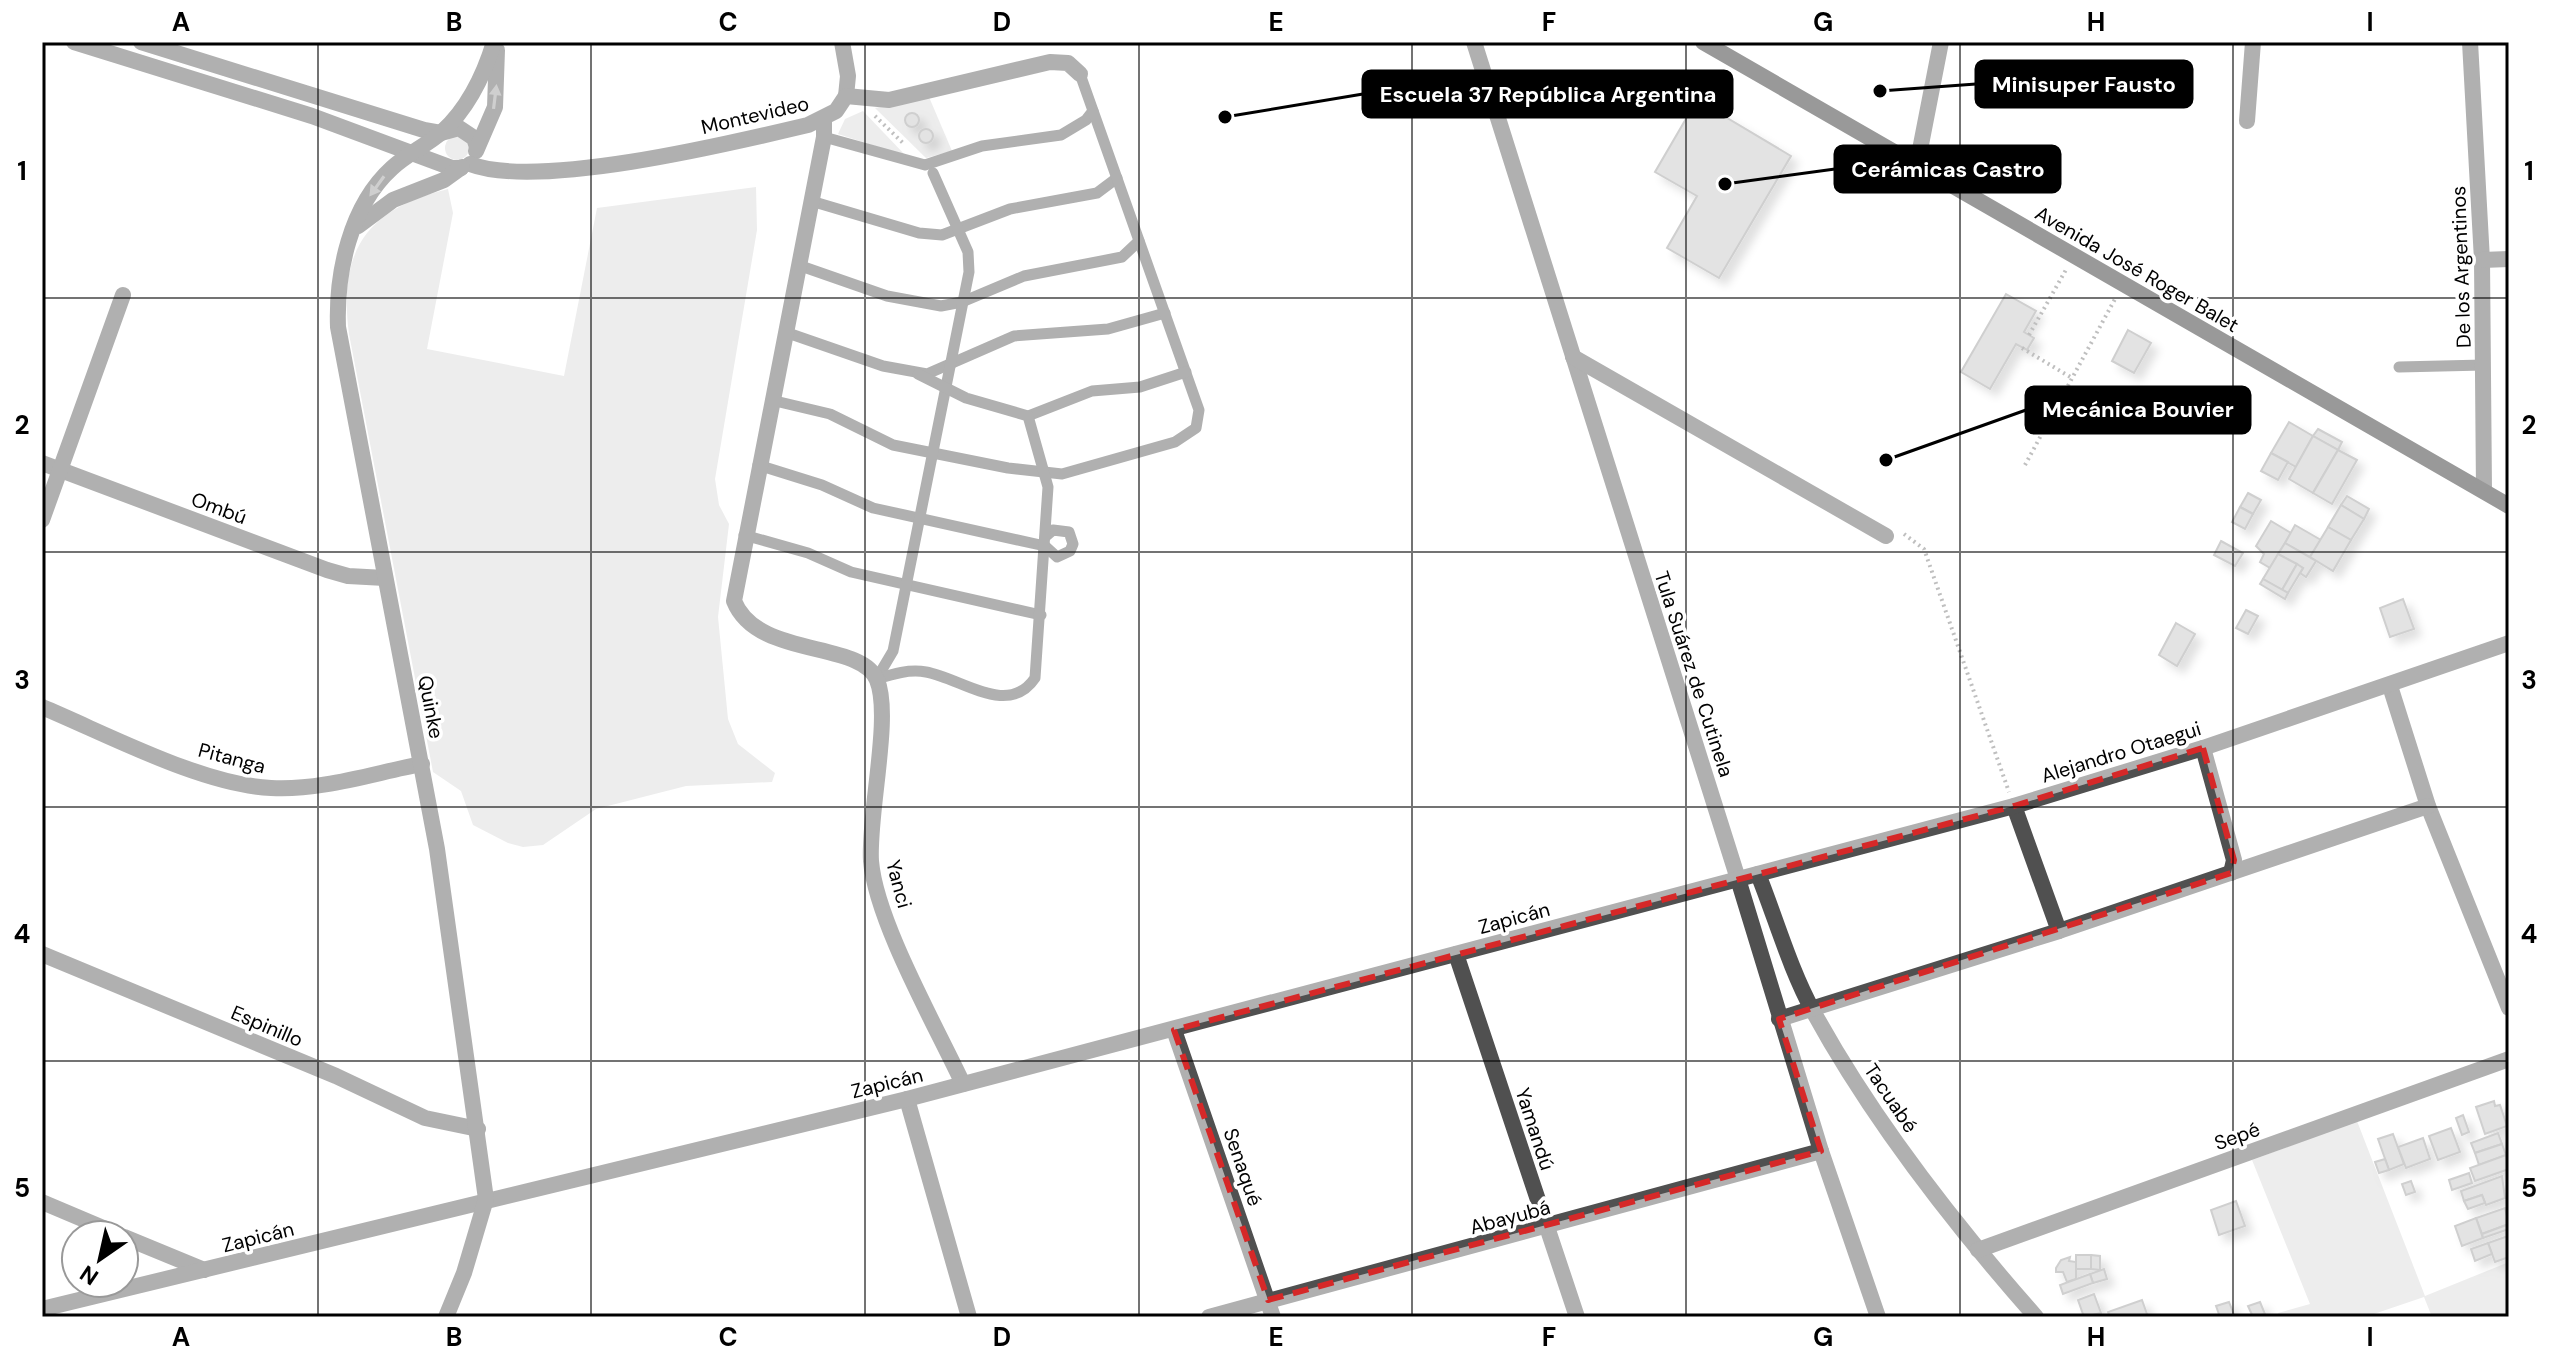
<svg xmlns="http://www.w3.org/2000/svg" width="2551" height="1359" font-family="'DM Sans',sans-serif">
  <defs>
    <filter id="shadow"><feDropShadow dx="7" dy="7" stdDeviation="4" flood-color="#0004"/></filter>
  </defs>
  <rect width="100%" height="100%" fill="#fff"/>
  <g fill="#d7d7d7">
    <path d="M929 97 952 151 926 158 875 108Z"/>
    <path d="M863 111 906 156 838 134 845 119Z"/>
    <circle cx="457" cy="148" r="12"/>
    <path d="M756 187 757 230 715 479 719 505 729 524 718 617 728 719 738 744 775 773 772 782 686 786 596 809 543 845 523 847 508 843 473 825 461 791 433 772 349 334C338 251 366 209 448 189L453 213 427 349 564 376 597 208Z"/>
    <path d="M2357 1121 2425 1296 2509 1262V1317H2432L2424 1297 2365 1317H2279L2278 1313 2310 1304 2252 1160Z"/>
  </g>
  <g fill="#c0c0c0" stroke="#949494" stroke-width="2" filter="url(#shadow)">
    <path d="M1697 100 1791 156 1719 278 1667 248 1697 196 1655 172Z"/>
    <circle cx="912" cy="120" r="7"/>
    <circle cx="926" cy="136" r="7"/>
    <path d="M2006 294 2036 311 2024 332 2034 338 2027 350 2016 344 1990 389 1961 372Z"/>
    <path d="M2128 330 2151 343 2134 373 2112 361Z"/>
    <path d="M2289 422 2313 436 2296 467 2271 453Z"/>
    <path d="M2318 429 2342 442 2338 450 2313 436Z"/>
    <path d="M2313 436 2338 450 2313 493 2289 479Z"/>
    <path d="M2338 450 2357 460 2332 504 2313 493Z"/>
    <path d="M2271 453 2288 462 2278 480 2261 471Z"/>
    <path d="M2248 493 2261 500 2253 514 2240 507Z"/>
    <path d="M2347 496 2369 509 2364 519 2341 505Z"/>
    <path d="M2341 505 2364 519 2351 540 2328 527Z"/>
    <path d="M2240 507 2253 514 2245 529 2232 522Z"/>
    <path d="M2271 521 2291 533 2270 568 2260 562 2264 554 2256 546Z"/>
    <path d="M2295 525 2321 540 2310 557 2285 543Z"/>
    <path d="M2328 527 2351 540 2333 571 2310 557Z"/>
    <path d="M2221 541 2243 553 2235 566 2214 555Z"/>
    <path d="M2285 543 2316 561 2306 577 2300 573 2303 568 2278 554Z"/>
    <path d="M2278 554 2297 564 2282 590 2263 579Z"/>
    <path d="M2297 564 2303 568 2288 593 2282 590Z"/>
    <path d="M2263 579 2288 593 2285 599 2260 584Z"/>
    <path d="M2403 599 2414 629 2390 637 2380 608Z"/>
    <path d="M2246 610 2258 616 2248 634 2236 628Z"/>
    <path d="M2176 623 2195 634 2177 666 2159 655Z"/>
    <path d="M2494 1101 2495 1106 2500 1105 2507 1126 2485 1134 2476 1107Z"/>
    <path d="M2463 1115 2469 1132 2462 1135 2456 1118Z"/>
    <path d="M2451 1128 2460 1152 2438 1160 2429 1136Z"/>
    <path d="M2498 1133 2502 1144 2475 1153 2471 1143Z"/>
    <path d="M2393 1134 2404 1164 2389 1170 2378 1139Z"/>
    <path d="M2423 1138 2430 1159 2406 1168 2398 1147Z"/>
    <path d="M2502 1144 2506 1155 2479 1165 2475 1153Z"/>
    <path d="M2506 1155 2509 1169 2475 1181 2470 1168Z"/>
    <path d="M2385 1159 2389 1170 2379 1173 2375 1162Z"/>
    <path d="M2469 1173 2472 1183 2452 1190 2449 1180Z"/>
    <path d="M2502 1176 2505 1198 2486 1205 2482 1195 2464 1201 2461 1191Z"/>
    <path d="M2411 1181 2415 1192 2406 1195 2402 1184Z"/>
    <path d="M2482 1195 2485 1203 2468 1209 2464 1201Z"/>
    <path d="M2236 1201 2245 1226 2219 1235 2211 1210Z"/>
    <path d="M2505 1208 2509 1224 2482 1234 2476 1218Z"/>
    <path d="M2476 1218 2483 1238 2462 1246 2455 1226Z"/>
    <path d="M2509 1224V1229L2483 1238 2482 1234Z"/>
    <path d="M2508 1236 2509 1257 2495 1262 2488 1243Z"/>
    <path d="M2488 1243 2492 1254 2475 1261 2471 1249Z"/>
    <rect x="2076" y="1255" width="15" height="14"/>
    <path d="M2091 1255 2100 1256V1270L2091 1269Z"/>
    <path d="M2070 1257 2069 1261 2076 1262V1279L2067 1282 2063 1272H2056V1268L2061 1260Z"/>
    <path d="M2104 1269 2107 1279 2093 1283 2090 1274Z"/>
    <path d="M2090 1274 2093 1283 2063 1294 2060 1285Z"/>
    <path d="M2094 1294 2101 1313 2084 1317 2078 1300Z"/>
    <path d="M2142 1300 2148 1317H2110L2108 1312Z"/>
    <path d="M2229 1302 2235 1317H2220L2216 1306Z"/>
    <path d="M2260 1302 2265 1314 2253 1317 2248 1306Z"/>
  </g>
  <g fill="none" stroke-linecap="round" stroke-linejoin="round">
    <g stroke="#727272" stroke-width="4" stroke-dasharray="2 4" stroke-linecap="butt">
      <path d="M875 116 903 143"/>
      <path d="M2029 335 2067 268"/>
      <path d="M2022 348 2072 378"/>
      <path d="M2025 465 2115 299"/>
      <path d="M1904 534 1924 549 2009 792"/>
    </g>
    <g stroke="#505050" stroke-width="11">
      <path d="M824 137 925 165 982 146 1061 135 1086 120 1093 111"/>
      <path d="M811 201 919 233 942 235 1010 209 1097 193 1117 178"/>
      <path d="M798 265 887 296 941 306 962 302 1024 276 1122 257 1139 241"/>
      <path d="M785 332 883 366 927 374 1014 336 1108 329 1165 313"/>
      <path d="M2399 367 2484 365"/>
      <path d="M771 400 830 414 893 445 1008 468 1062 474 1175 442 1196 428 1199 410 1080 74"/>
      <path d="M1028 416 1092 391 1140 387 1186 372"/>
      <path d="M758 465 822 485 873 508 1045 546 1057 557 1070 551 1073 544 1069 532 1053 530 1046 536"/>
      <path d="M744 535 808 553 851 572 1041 615"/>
      <path d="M877 678 893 651 969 272 968 252 933 173"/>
      <path d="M877 679C893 674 909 669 926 672 961 678 1008 718 1035 678L1048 487 1028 416 966 398 918 374"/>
    </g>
    <g stroke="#505050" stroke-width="16">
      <path d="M74 42 312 116 452 168H461"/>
      <path d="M141 42 424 130 441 133 459 128 474 138 477 147"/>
      <path d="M842 42 848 76 846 96"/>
      <path d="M1474 42 1738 879 1821 1151 1878 1317"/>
      <path d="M2470 42 2482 260 2484 491"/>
      <path d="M824 119V137L734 601C757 659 861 640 877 680 892 716 868 814 871 861 876 921 936 1026 963 1084"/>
      <path d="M2247 121 2253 42"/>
      <path d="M476 151 495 107 497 50"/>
      <path d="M470 164C538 190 732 143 808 125L836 111 846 96 889 100 1050 62 1068 63 1080 74"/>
      <path d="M1917 165 1941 42"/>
      <path d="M358 226 393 200 444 180 462 167"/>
      <path d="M2482 260 2509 259"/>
      <path d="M1573 357 1886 536"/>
      <path d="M42 463 327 570 348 576 385 578"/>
      <path d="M42 520 123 295"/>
      <path d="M2390 686 2428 806 2509 1008"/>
      <path d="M42 707C107 734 202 785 271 788 320 791 374 773 422 764"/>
      <path d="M2203 748 2234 860 2231 873"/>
      <path d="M2014 806 2059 931"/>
      <path d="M1758 874C1776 919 1790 969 1813 1011 1873 1121 1953 1223 2036 1317"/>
      <path d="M42 954 336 1076 425 1118 478 1129"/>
      <path d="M1456 954 1577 1317"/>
      <path d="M1779 1019 2059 931 2428 806"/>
      <path d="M1174 1030 1273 1317"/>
      <path d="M907 1099 969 1317"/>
      <path d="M42 1202 120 1235"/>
      <path d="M124 1237 204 1270"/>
      <path d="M1978 1250 2509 1059"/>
      <path d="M42 1309 907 1099 2014 806 2203 748 2509 643"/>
      <path d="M446 1317 464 1273 486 1199 437 849 338 327C336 273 350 206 392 168 407 154 427 145 442 132 468 108 484 75 494 42"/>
      <path d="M1209 1317 1821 1151"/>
    </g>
    <path stroke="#1d1d1d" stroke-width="16" d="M1703 42 2509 506"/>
  </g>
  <defs><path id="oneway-solid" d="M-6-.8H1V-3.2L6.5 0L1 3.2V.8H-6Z" transform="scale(2)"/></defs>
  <g fill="#969696">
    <use href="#oneway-solid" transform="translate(495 97) rotate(-83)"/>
    <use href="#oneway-solid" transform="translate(377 186) rotate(126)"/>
  </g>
  <path d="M0 0H2551V1359H0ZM2203 748 2234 860 2231 873 1779 1019 1821 1151 1268 1300 1174 1030 2014 806Z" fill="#fff" fill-opacity=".55" fill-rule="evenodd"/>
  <path fill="none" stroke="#d62828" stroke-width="6" stroke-dasharray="16 10" stroke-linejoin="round" d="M2203 748 2234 860 2231 873 1779 1019 1821 1151 1268 1300 1174 1030 2014 806Z"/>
  <path fill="none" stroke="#000" stroke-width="2" stroke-opacity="0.55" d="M318 42V1317M591 42V1317M865 42V1317M1139 42V1317M1412 42V1317M1686 42V1317M1960 42V1317M2233 42V1317M42 298H2509M42 552H2509M42 807H2509M42 1061H2509"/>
  <g text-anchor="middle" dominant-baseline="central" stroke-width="7" stroke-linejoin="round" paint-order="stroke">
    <g font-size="20" fill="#000" stroke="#fff">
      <text transform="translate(755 115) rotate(-13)">Montevideo</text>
      <text transform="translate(2461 267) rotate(-92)">De los Argentinos</text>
      <text transform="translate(2137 269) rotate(30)">Avenida José Roger Balet</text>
      <text transform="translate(219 508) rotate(20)">Ombú</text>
      <text transform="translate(1694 674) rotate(72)">Tula Suárez de Cutinela</text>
      <text transform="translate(431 707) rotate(79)">Quinke</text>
      <text transform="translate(2121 752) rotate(-17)">Alejandro Otaegui</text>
      <text transform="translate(232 758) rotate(15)">Pitanga</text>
      <text transform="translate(899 884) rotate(75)">Yanci</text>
      <text transform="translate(1514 918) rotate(-15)">Zapicán</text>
      <text transform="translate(267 1026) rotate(23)">Espinillo</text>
      <text transform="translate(887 1083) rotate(-14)">Zapicán</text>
      <text transform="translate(1891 1098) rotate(56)">Tacuabé</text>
      <text transform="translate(1535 1129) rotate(72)">Yamandú</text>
      <text transform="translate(2237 1136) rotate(-20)">Sepé</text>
      <text transform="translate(1243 1167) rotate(71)">Senaqué</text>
      <text transform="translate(1510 1217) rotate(-15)">Abayubá</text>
      <text transform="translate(258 1237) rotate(-14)">Zapicán</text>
    </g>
  </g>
  <path fill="none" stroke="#000" stroke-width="3" d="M1880 91L1976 84M1225 117L1363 94M1725 184L1835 169M1886 460L2026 410"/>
  <g fill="#000" stroke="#fff" stroke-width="3">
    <circle cx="1880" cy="91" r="8"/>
    <circle cx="1225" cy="117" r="8"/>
    <circle cx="1725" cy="184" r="8"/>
    <circle cx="1886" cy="460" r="8"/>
  </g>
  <g fill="#000" stroke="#000" stroke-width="3">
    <rect x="1976" y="61" width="216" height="46" rx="8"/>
    <rect x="1363" y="71" width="369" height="46" rx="8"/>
    <rect x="1835" y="146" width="225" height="46" rx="8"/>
    <rect x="2026" y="387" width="224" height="46" rx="8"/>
  </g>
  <g font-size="22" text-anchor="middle" font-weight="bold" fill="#fff">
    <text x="2084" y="92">Minisuper Fausto</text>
    <text x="1548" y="102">Escuela 37 República Argentina</text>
    <text x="1948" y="177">Cerámicas Castro</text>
    <text x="2138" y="417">Mecánica Bouvier</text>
  </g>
  <rect width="2551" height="1359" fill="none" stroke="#ffffff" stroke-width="88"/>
  <g transform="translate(100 1259) rotate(214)"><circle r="38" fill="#ffffff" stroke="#999999" stroke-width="2"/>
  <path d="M0-6L14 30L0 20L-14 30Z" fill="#000000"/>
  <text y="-12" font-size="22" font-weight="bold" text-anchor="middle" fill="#000000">N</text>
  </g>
  <rect x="44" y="44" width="2463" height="1271" fill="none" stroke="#000" stroke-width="3"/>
  <g font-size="26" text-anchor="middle" font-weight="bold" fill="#000">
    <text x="181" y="31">A</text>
    <text x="454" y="31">B</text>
    <text x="728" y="31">C</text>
    <text x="1002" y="31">D</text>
    <text x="1276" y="31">E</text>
    <text x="1549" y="31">F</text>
    <text x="1823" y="31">G</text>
    <text x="2096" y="31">H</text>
    <text x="2370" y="31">I</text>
    <text x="22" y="180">1</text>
    <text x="2529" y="180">1</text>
    <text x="22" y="434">2</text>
    <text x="2529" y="434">2</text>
    <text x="22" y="689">3</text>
    <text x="2529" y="689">3</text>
    <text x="22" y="943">4</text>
    <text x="2529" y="943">4</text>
    <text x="22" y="1197">5</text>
    <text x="2529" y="1197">5</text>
    <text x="181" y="1346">A</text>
    <text x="454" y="1346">B</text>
    <text x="728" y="1346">C</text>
    <text x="1002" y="1346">D</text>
    <text x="1276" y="1346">E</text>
    <text x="1549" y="1346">F</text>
    <text x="1823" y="1346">G</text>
    <text x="2096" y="1346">H</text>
    <text x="2370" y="1346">I</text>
  </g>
</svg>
